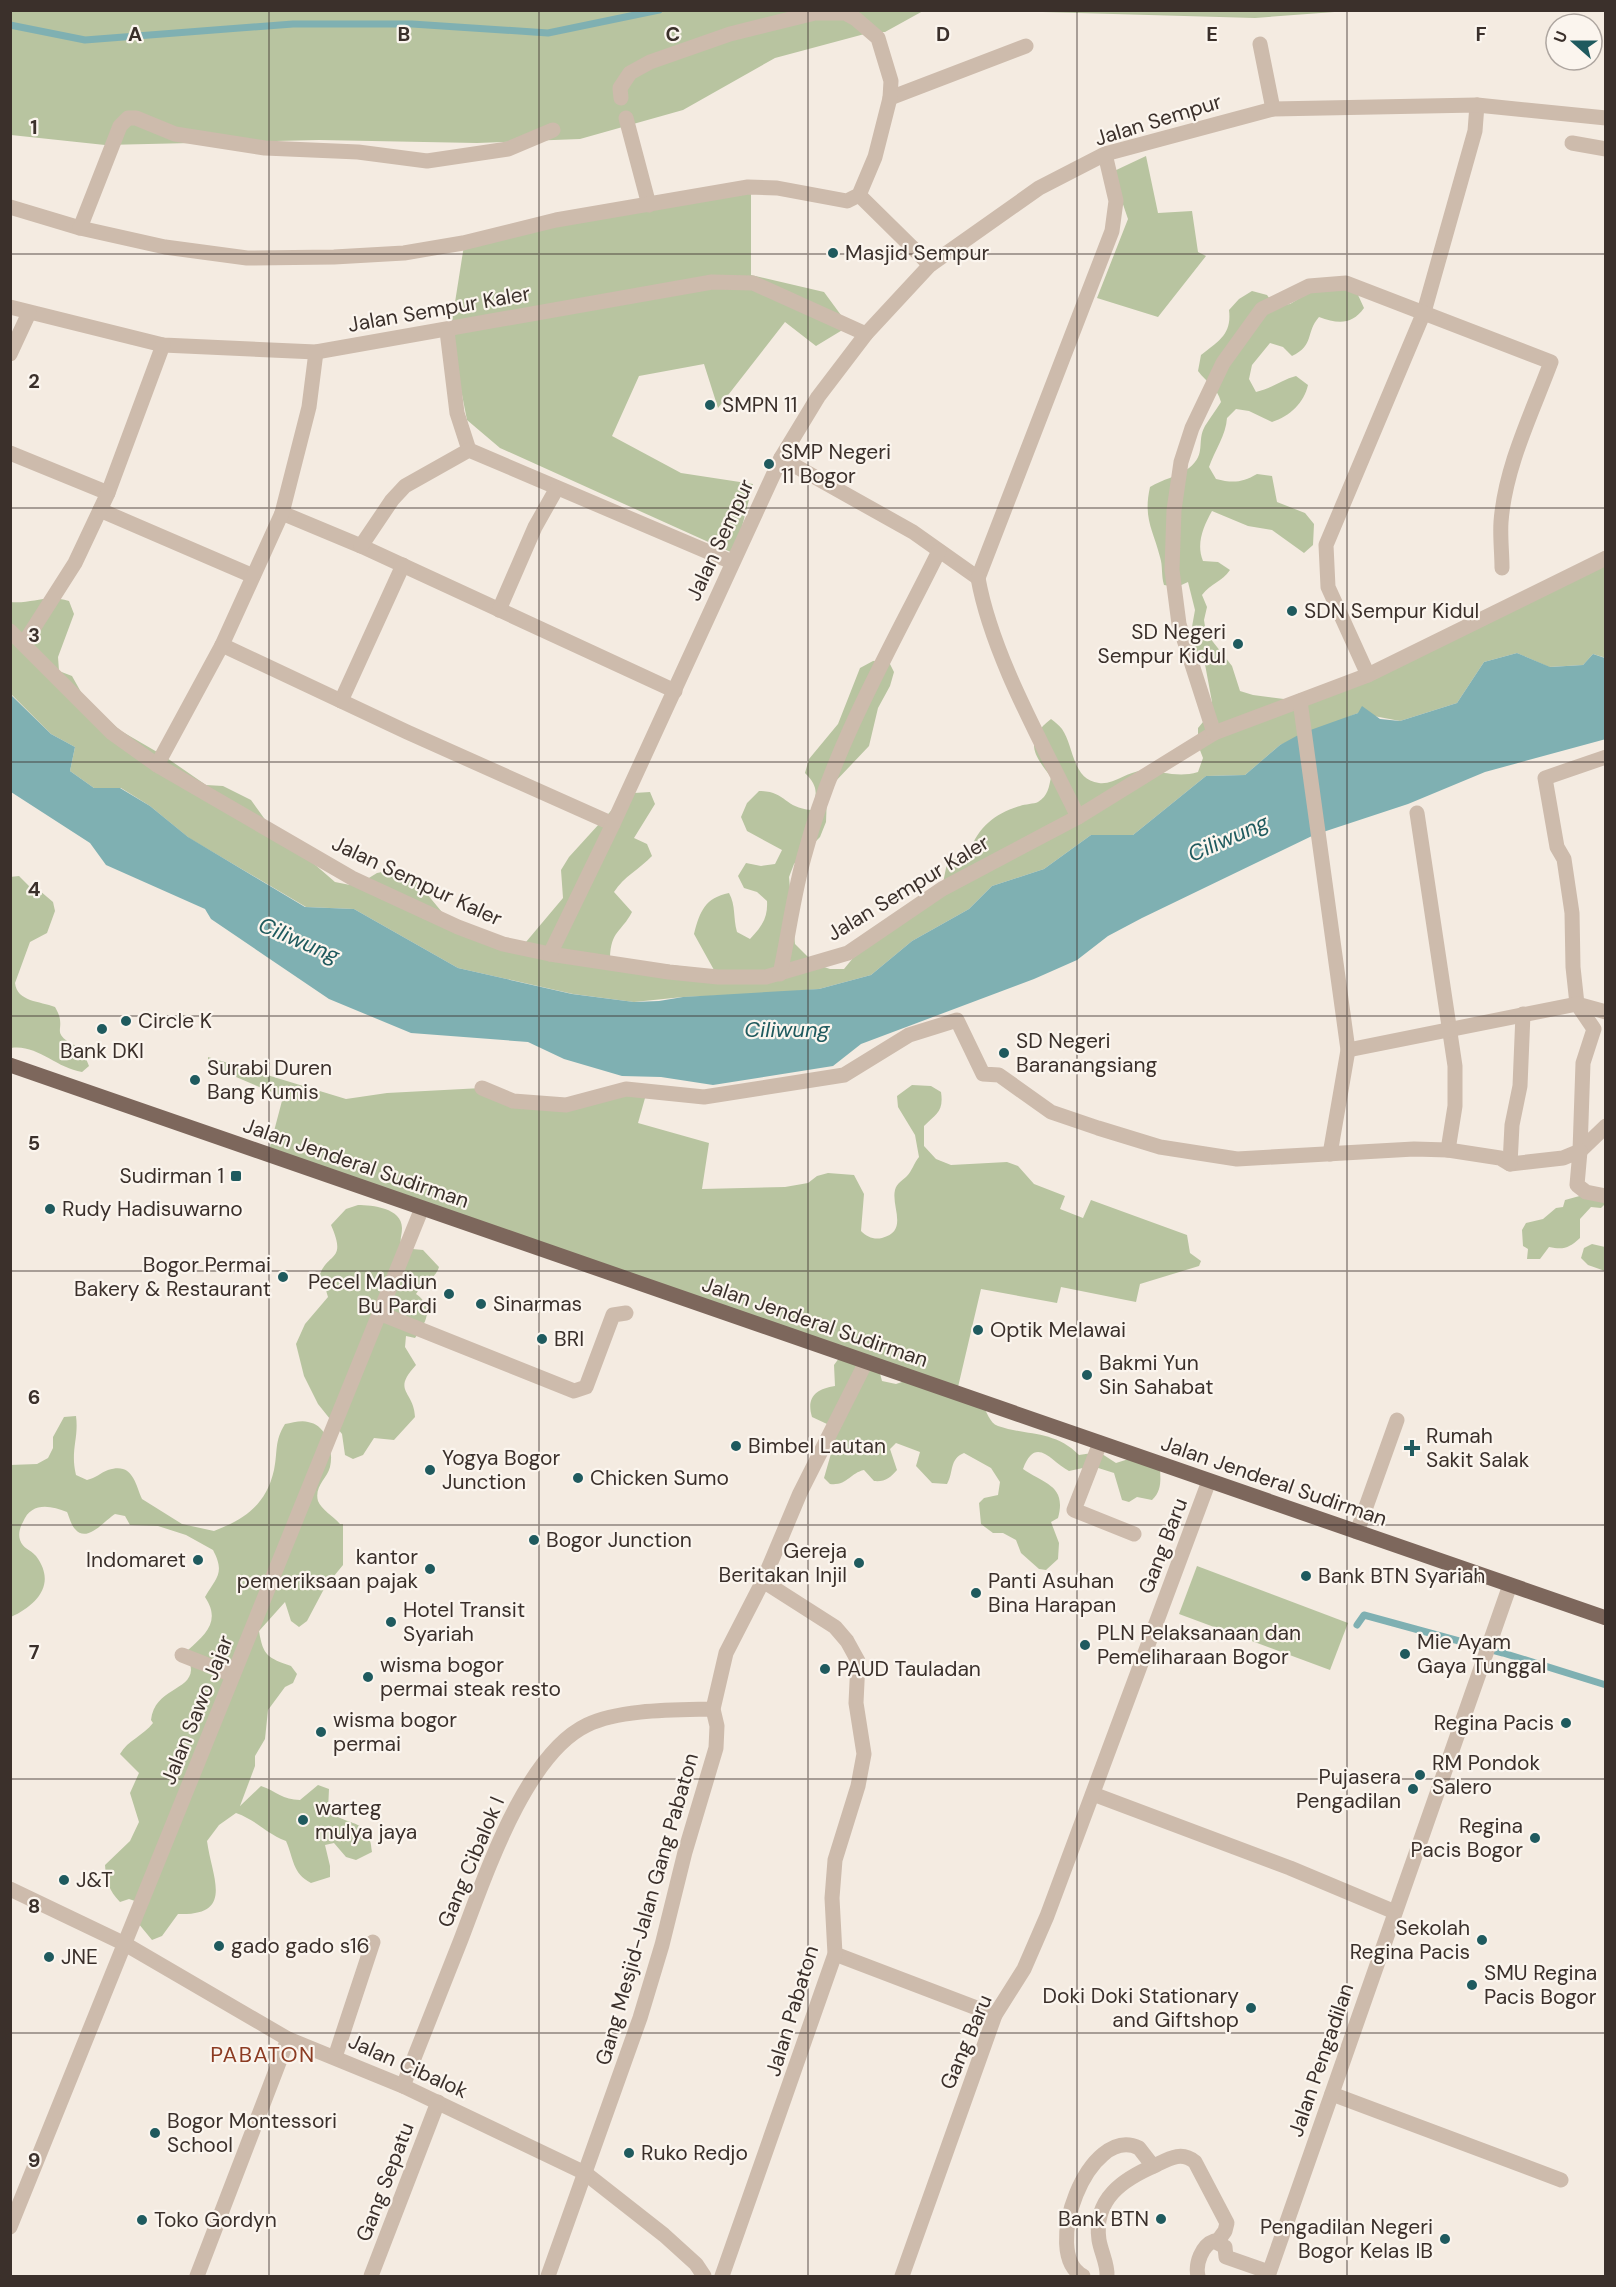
<svg xmlns="http://www.w3.org/2000/svg" width="1616" height="2287" font-family="'DM Sans',sans-serif">
  <rect width="100%" height="100%" fill="#f4ebe1"/>
  <g fill="#b8c4a0" fill-rule="evenodd">
    <path d="M11 11H923L885 32H872L775 58 683 110 580 139 477 143 319 140 105 145 11 135Z"/>
    <path d="M1008 11H1348L1255 18Z"/>
    <path d="M1146 156 1158 213 1192 211 1198 252 1206 256 1158 317 1097 298 1128 219 1112 172Z"/>
    <path d="M751 190V275L824 292 849 326 816 346 785 322 718 408 704 364 639 376 612 436 681 473 753 484 735 554 500 448 467 420 450 334 465 239Z"/>
    <path d="M1345 286 1358 295 1364 308C1352 325 1338 324 1319 317 1305 333 1315 345 1292 356L1283 347 1270 343 1252 365 1249 379 1256 392C1271 389 1281 380 1296 376L1308 385C1304 403 1290 416 1272 422L1249 411 1236 409 1227 418C1226 435 1215 450 1209 467L1216 479C1232 483 1242 483 1257 474L1272 476 1277 502 1305 513 1314 524 1313 545 1304 553 1272 530 1248 526 1212 511C1203 527 1196 544 1203 561L1218 562 1230 570C1222 582 1211 583 1202 595L1207 607 1204 620 1206 633 1232 666 1240 691 1253 695 1300 701 1605 559 1606 658 1593 654 1583 665 1549 667 1517 653 1484 662 1457 703 1400 721 1358 713 1280 745 1245 775 1206 776 1133 835H1091L1044 869 992 886 969 909 912 941 871 975 819 989 764 994 683 997 634 1002 573 994 458 968 354 909 306 907 189 838 150 806 121 788H94L70 771 75 747 51 734 11 694 10 602C33 604 45 594 69 601L74 614 58 657 59 671 72 676 86 701 121 731 164 756 206 785 223 786 251 800 269 825 335 882 350 885 364 881 377 873 392 870 418 883 446 917 471 933 526 942 563 898 561 870 569 857 620 801 634 793 650 792 655 804 634 838 647 844 652 856C640 869 624 876 614 892L632 912C621 933 611 930 610 958L714 970 694 934C700 911 705 898 729 893 736 906 733 918 737 932L750 939C762 926 768 918 767 901L757 892 744 888 738 876 746 863 761 866 775 864 782 850 747 831 741 817 747 803 759 791C786 791 784 808 811 810 818 794 818 786 805 773L809 759 838 724 860 668 873 661 888 660 894 672 890 686 878 708 869 746 833 784 827 796 826 822 820 837 794 864 789 877 795 944 815 964 830 969H844L853 958 941 893 947 863 970 851C978 827 996 813 1020 806 1025 804 1034 804 1038 802 1048 796 1049 787 1051 777 1033 754 1024 740 1051 719 1055 722 1059 725 1062 729 1074 746 1072 780 1099 783 1115 785 1129 770 1143 771 1163 771 1178 778 1198 772L1203 758 1198 745V728L1208 716 1212 702 1204 659 1195 650 1190 638 1195 610 1188 582 1177 587 1164 585C1161 575 1163 566 1160 557 1153 529 1143 519 1150 487 1163 479 1177 477 1189 468 1207 454 1196 442 1205 426 1210 418 1216 410 1221 402 1217 387 1207 383 1198 371L1201 355C1219 341 1232 334 1229 310L1239 299 1252 291 1267 295 1275 306 1290 304 1315 289Z"/>
    <path d="M19 876 29 886 33 885 53 902 55 911 47 933 30 942 15 983C17 1002 40 1001 55 1007 70 1032 44 1031 82 1049L89 1066 82 1072C56 1068 37 1044 11 1048L10 877Z"/>
    <path d="M208 1057 346 1099 387 1093 482 1088 566 1105 647 1091 638 1123 709 1143 702 1189 785 1187 808 1183 817 1176 828 1173 854 1175 864 1194 861 1231C867 1237 874 1240 882 1238 909 1231 891 1207 895 1190 897 1183 902 1181 907 1176 912 1171 914 1163 919 1157L915 1135 898 1107 897 1096 912 1085 931 1086 941 1092C944 1112 936 1114 924 1126V1146L936 1159 951 1165 1007 1162 1018 1166 1034 1184 1065 1196 1060 1209 1083 1218 1091 1200 1187 1235 1190 1253 1201 1261 1199 1266 1140 1284 1136 1302 1061 1287 1057 1303 981 1289 958 1387C965 1392 974 1397 981 1404 987 1410 989 1423 998 1426 1027 1436 1054 1430 1079 1455L1099 1452 1116 1463 1135 1457 1160 1464C1160 1478 1163 1490 1152 1500L1137 1497 1129 1502 1122 1500 1114 1473 1092 1466 1069 1471C1052 1463 1036 1434 1023 1469 1044 1484 1067 1485 1058 1518L1051 1522 1059 1543 1058 1559 1046 1570 1039 1569 1021 1553 1016 1540 1003 1533H993L981 1524 979 1503 984 1498 998 1495 1000 1482 991 1468 964 1453C949 1459 954 1472 947 1484L932 1483 916 1466 920 1452 896 1443 890 1449 897 1470C890 1478 885 1482 874 1481L864 1470C850 1473 847 1486 830 1484L824 1478 832 1450 827 1424 812 1417C806 1397 816 1389 835 1386L834 1365 842 1354 268 1154 283 1097 208 1065ZM878 1366 902 1382 896 1384 882 1381Z"/>
    <path d="M1605 1189V1204L1601 1208 1591 1207 1580 1219V1238C1569 1248 1564 1250 1549 1247L1540 1259H1527L1528 1249 1523 1246 1522 1230 1526 1223 1543 1219 1556 1208 1563 1207 1565 1200Z"/>
    <path d="M358 1205C372 1205 402 1208 402 1228 402 1236 399 1239 402 1248L423 1250 439 1267C435 1280 423 1282 416 1294 435 1307 426 1323 415 1338L406 1336 405 1347 416 1365C391 1392 414 1390 415 1417L394 1440 374 1438 363 1455 353 1459 345 1455 342 1434 318 1404 304 1376 296 1344 305 1324 328 1297 325 1287 318 1280C326 1250 348 1264 331 1225L346 1209Z"/>
    <path d="M1592 1244 1605 1247V1271L1588 1265 1581 1258 1584 1248Z"/>
    <path d="M76 1416C79 1438 70 1451 76 1475L87 1480C96 1478 100 1473 108 1470 132 1462 135 1482 142 1499L182 1524 214 1531C245 1519 266 1505 274 1470 278 1451 274 1442 285 1424 292 1423 301 1420 308 1422 327 1425 334 1450 330 1467 327 1479 314 1486 318 1501 321 1509 334 1517 340 1524H343V1565L325 1587 307 1621 299 1627 291 1621 285 1602 259 1631C263 1656 268 1658 291 1666L297 1674 293 1683 285 1687 268 1710 265 1739 255 1756V1766L240 1806 261 1786C276 1791 283 1800 300 1800L318 1785 329 1789 328 1810C347 1828 370 1816 372 1852L356 1860 346 1857 334 1843 325 1845 330 1866V1877L311 1883C292 1873 294 1859 286 1841 265 1833 258 1821 236 1813L219 1825 207 1841C212 1878 235 1916 178 1914L162 1936 152 1940 138 1923V1902L129 1899 120 1902C109 1891 106 1880 105 1865L130 1841 139 1822 130 1793 139 1773 120 1754C128 1740 143 1736 153 1723L151 1720C155 1688 190 1691 191 1670 191 1664 188 1657 188 1650 206 1634 221 1621 205 1597 217 1577 225 1573 213 1550L186 1535 158 1526 130 1525 125 1516 115 1514C105 1520 87 1544 75 1529 71 1525 69 1516 67 1512 50 1505 31 1502 23 1522 20 1527 18 1534 20 1540 23 1549 30 1549 36 1556 57 1584 37 1605 11 1617L10 1465 37 1464 48 1458 53 1448V1437L64 1417Z"/>
    <path d="M1197 1566 1348 1623 1330 1670 1179 1614Z"/>
  </g>
  <path fill="#7fb0b2" d="M1517 653 1550 667 1583 665 1593 654 1605 658 1606 739 1485 772 1408 804 1314 835 1142 918 1108 936 1077 960 1034 979 861 1044 833 1066 713 1085 661 1077 622 1076 564 1059 528 1042 411 1033 329 999 211 919 205 909 106 865 90 843 11 792 10 694 51 734 75 747 70 771 94 788H120L150 806 188 837 305 907 354 909 458 968 572 994 634 1002 659 1001 683 997 819 989 871 975 912 941 969 909 992 886 1044 869 1091 835H1133L1206 776 1245 775 1280 745 1302 733 1358 713 1362 706 1380 719 1400 721 1457 703 1484 662Z"/>
  <g fill="none" stroke-linecap="round" stroke-linejoin="round">
    <g stroke="#7fb0b2" stroke-width="7">
      <path d="M10 25 85 40 293 24H412L548 33 659 10"/>
      <path d="M1357 1625 1364 1615 1503 1653 1606 1685"/>
    </g>
    <g stroke="#cdbbac" stroke-width="15">
      <path d="M1260 44 1273 109"/>
      <path d="M890 98 1026 46"/>
      <path d="M626 118 649 205"/>
      <path d="M1572 143 1606 149"/>
      <path d="M859 195 930 265"/>
      <path d="M10 207 80 228 165 247 247 258 334 257 404 253 463 243 556 220 748 187 777 188 847 201 859 195 875 157 890 98 891 81 878 38 856 19 845 13H815L730 34 650 62 630 73 620 88 621 98"/>
      <path d="M80 228 120 126 128 118H136L175 134 265 148 358 152 427 161 508 149 553 130"/>
      <path d="M10 307 163 345 316 352 712 282 753 283 866 334"/>
      <path d="M447 331 457 413 469 450"/>
      <path d="M10 354 29 313"/>
      <path d="M10 453 108 493"/>
      <path d="M781 458 913 532 978 578 1112 231 1116 201 1105 154"/>
      <path d="M100 510 253 576"/>
      <path d="M282 513 361 546 675 691"/>
      <path d="M361 546 392 500 405 486 469 450 732 562"/>
      <path d="M978 578C992 656 1043 744 1078 817"/>
      <path d="M499 610 535 527 557 488"/>
      <path d="M10 631 112 733 157 765 352 878 458 927 503 944 550 954 669 972 718 977H766L848 953 942 889 1078 817 1214 733 1368 675 1606 558"/>
      <path d="M24 643 75 563 108 493 163 345"/>
      <path d="M222 645 407 732 613 824"/>
      <path d="M1368 675 1328 587 1326 545 1424 312 1475 131 1477 105"/>
      <path d="M341 701 403 565"/>
      <path d="M1300 701 1348 1050 1330 1154"/>
      <path d="M1214 733 1179 624 1172 570 1174 510 1181 462 1192 428 1223 363 1262 309 1309 286 1346 283 1551 362C1532 413 1505 467 1501 522 1500 537 1502 553 1502 568"/>
      <path d="M1606 757 1545 778 1557 847 1564 859 1572 913 1573 967 1577 1004 1594 1029 1583 1063 1580 1151 1606 1126"/>
      <path d="M157 765 222 645 282 513 309 407 316 352"/>
      <path d="M1417 813 1455 1066V1106L1448 1150"/>
      <path d="M550 954 613 824 781 458 818 397 866 334 930 265 1039 188 1105 154 1273 109 1477 105 1606 118"/>
      <path d="M780 974C789 933 794 890 806 850 834 745 891 648 939 551"/>
      <path d="M1348 1050 1577 1004 1606 1012"/>
      <path d="M482 1088 513 1101 566 1105 626 1089 704 1097 844 1075 909 1035 957 1020 983 1074 999 1075 1051 1112 1098 1128 1160 1147 1237 1159 1414 1149 1448 1150 1500 1158 1510 1164 1563 1158 1580 1151 1577 1185 1586 1192 1606 1196"/>
      <path d="M1510 1164 1512 1125 1520 1086 1523 1014"/>
      <path d="M379 1313 574 1391 586 1387 613 1315 626 1313"/>
      <path d="M1100 1443 1074 1510 1134 1534"/>
      <path d="M1357 1532 1397 1420"/>
      <path d="M182 1655 233 1675"/>
      <path d="M1093 1794 1290 1868 1395 1912"/>
      <path d="M10 1889 125 1944 288 2039 403 2086 585 2173 664 2235 696 2264 704 2276"/>
      <path d="M835 1954 995 2015"/>
      <path d="M335 2057 373 1942"/>
      <path d="M403 2086C422 2038 441 1990 460 1942 484 1880 524 1755 587 1725 620 1709 676 1710 713 1709"/>
      <path d="M1332 2094 1561 2180"/>
      <path d="M10 2227 422 1208"/>
      <path d="M197 2276 288 2039"/>
      <path d="M371 2276 438 2102"/>
      <path d="M548 2276 640 2018 662 1945 685 1852 716 1748 717 1726 713 1709 726 1653 763 1581 800 1493 866 1362"/>
      <path d="M722 2276 835 1954 832 1898 835 1860 858 1786 864 1754 856 1703 858 1661 847 1641 835 1627 763 1581"/>
      <path d="M902 2276 995 2015 1024 1969 1047 1916 1209 1481"/>
      <path d="M1083 2276C1040 2254 1089 2123 1139 2148L1153 2166"/>
      <path d="M1107 2276C1108 2265 1101 2252 1099 2240 1093 2199 1123 2179 1156 2165 1170 2158 1182 2151 1195 2162L1227 2223 1225 2231 1217 2242"/>
      <path d="M1198 2276C1195 2264 1202 2245 1214 2241L1225 2247 1226 2257 1269 2272"/>
      <path d="M1268 2276 1510 1585"/>
    </g>
    <path stroke="#7d675c" stroke-width="15" d="M10 1065 1606 1618"/>
  </g>
  <path fill="none" stroke="#3b302b" stroke-width="1.5" stroke-opacity="0.55" d="M269 10V2276M539 10V2276M808 10V2276M1077 10V2276M1347 10V2276M10 254H1606M10 508H1606M10 762H1606M10 1016H1606M10 1271H1606M10 1525H1606M10 1779H1606M10 2033H1606"/>
  <g fill="#1f5a5e" stroke="#fbf5ee" stroke-width="2">
    <circle cx="833" cy="253" r="6"/>
    <circle cx="710" cy="405" r="6"/>
    <circle cx="769" cy="464" r="6"/>
    <circle cx="1292" cy="611" r="6"/>
    <circle cx="1238" cy="644" r="6"/>
    <circle cx="126" cy="1021" r="6"/>
    <circle cx="102" cy="1029" r="6"/>
    <circle cx="1004" cy="1053" r="6"/>
    <circle cx="195" cy="1080" r="6"/>
    <rect x="230" y="1170" width="12" height="12" rx="3"/>
    <circle cx="50" cy="1209" r="6"/>
    <circle cx="283" cy="1277" r="6"/>
    <circle cx="449" cy="1294" r="6"/>
    <circle cx="481" cy="1304" r="6"/>
    <circle cx="978" cy="1330" r="6"/>
    <circle cx="542" cy="1339" r="6"/>
    <circle cx="1087" cy="1375" r="6"/>
    <circle cx="736" cy="1446" r="6"/>
    <path d="M1409 1439h6v6h6v6h-6v6h-6v-6h-6v-6h6z"/>
    <circle cx="430" cy="1470" r="6"/>
    <circle cx="578" cy="1478" r="6"/>
    <circle cx="534" cy="1540" r="6"/>
    <circle cx="198" cy="1560" r="6"/>
    <circle cx="859" cy="1563" r="6"/>
    <circle cx="430" cy="1569" r="6"/>
    <circle cx="1306" cy="1576" r="6"/>
    <circle cx="976" cy="1593" r="6"/>
    <circle cx="391" cy="1622" r="6"/>
    <circle cx="1085" cy="1645" r="6"/>
    <circle cx="1405" cy="1654" r="6"/>
    <circle cx="825" cy="1669" r="6"/>
    <circle cx="368" cy="1677" r="6"/>
    <circle cx="1566" cy="1723" r="6"/>
    <circle cx="321" cy="1732" r="6"/>
    <circle cx="1420" cy="1775" r="6"/>
    <circle cx="1413" cy="1789" r="6"/>
    <circle cx="303" cy="1820" r="6"/>
    <circle cx="1535" cy="1838" r="6"/>
    <circle cx="64" cy="1880" r="6"/>
    <circle cx="1482" cy="1940" r="6"/>
    <circle cx="219" cy="1946" r="6"/>
    <circle cx="49" cy="1957" r="6"/>
    <circle cx="1472" cy="1985" r="6"/>
    <circle cx="1251" cy="2008" r="6"/>
    <circle cx="155" cy="2133" r="6"/>
    <circle cx="629" cy="2153" r="6"/>
    <circle cx="1161" cy="2219" r="6"/>
    <circle cx="142" cy="2220" r="6"/>
    <circle cx="1445" cy="2239" r="6"/>
  </g>
  <g text-anchor="middle" dominant-baseline="central" stroke-width="4.5" stroke-linejoin="round" paint-order="stroke">
    <g font-size="21" fill="#3b302b" stroke="#fbf5ee">
      <text transform="translate(1158 120) rotate(-17)">Jalan Sempur</text>
      <text transform="translate(439 309) rotate(-10)">Jalan Sempur Kaler</text>
      <text transform="translate(720 540) rotate(-65)">Jalan Sempur</text>
      <text transform="translate(417 881) rotate(25)">Jalan Sempur Kaler</text>
      <text transform="translate(908 888) rotate(-31)">Jalan Sempur Kaler</text>
      <text transform="translate(356 1163) rotate(19)">Jalan Jenderal Sudirman</text>
      <text transform="translate(815 1322) rotate(19)">Jalan Jenderal Sudirman</text>
      <text transform="translate(1274 1481) rotate(19)">Jalan Jenderal Sudirman</text>
      <text transform="translate(1163 1546) rotate(-69)">Gang Baru</text>
      <text transform="translate(197 1710) rotate(-68)">Jalan Sawo Jajar</text>
      <text transform="translate(471 1862) rotate(-67)">Gang Cibalok I</text>
      <text transform="translate(647 1909) rotate(-74)">Gang Mesjid-Jalan Gang Pabaton</text>
      <text transform="translate(792 2011) rotate(-73)">Jalan Pabaton</text>
      <text transform="translate(966 2042) rotate(-67)">Gang Baru</text>
      <text transform="translate(1321 2060) rotate(-71)">Jalan Pengadilan</text>
      <text transform="translate(408 2066) rotate(24)">Jalan Cibalok</text>
      <text transform="translate(385 2182) rotate(-69)">Gang Sepatu</text>
    </g>
    <g font-size="21" fill="#3b302b" stroke="#fbf5ee" text-anchor="start">
      <text x="845" y="253">Masjid Sempur</text>
      <text x="722" y="405">SMPN 11</text>
      <text x="781" y="452">SMP Negeri<tspan x="781" dy="24">11 Bogor</tspan></text>
      <text x="1304" y="611">SDN Sempur Kidul</text>
      <text x="1226" y="632" text-anchor="end">SD Negeri<tspan x="1226" dy="24">Sempur Kidul</tspan></text>
      <text x="138" y="1021">Circle K</text>
      <text x="1016" y="1041">SD Negeri<tspan x="1016" dy="24">Baranangsiang</tspan></text>
      <text x="102" y="1051" text-anchor="middle">Bank DKI</text>
      <text x="207" y="1068">Surabi Duren<tspan x="207" dy="24">Bang Kumis</tspan></text>
      <text x="224" y="1176" text-anchor="end">Sudirman 1</text>
      <text x="62" y="1209">Rudy Hadisuwarno</text>
      <text x="271" y="1265" text-anchor="end">Bogor Permai<tspan x="271" dy="24">Bakery &amp; Restaurant</tspan></text>
      <text x="437" y="1282" text-anchor="end">Pecel Madiun<tspan x="437" dy="24">Bu Pardi</tspan></text>
      <text x="493" y="1304">Sinarmas</text>
      <text x="990" y="1330">Optik Melawai</text>
      <text x="554" y="1339">BRI</text>
      <text x="1099" y="1363">Bakmi Yun<tspan x="1099" dy="24">Sin Sahabat</tspan></text>
      <text x="1426" y="1436">Rumah<tspan x="1426" dy="24">Sakit Salak</tspan></text>
      <text x="748" y="1446">Bimbel Lautan</text>
      <text x="442" y="1458">Yogya Bogor<tspan x="442" dy="24">Junction</tspan></text>
      <text x="590" y="1478">Chicken Sumo</text>
      <text x="546" y="1540">Bogor Junction</text>
      <text x="847" y="1551" text-anchor="end">Gereja<tspan x="847" dy="24">Beritakan Injil</tspan></text>
      <text x="418" y="1557" text-anchor="end">kantor<tspan x="418" dy="24">pemeriksaan pajak</tspan></text>
      <text x="186" y="1560" text-anchor="end">Indomaret</text>
      <text x="1318" y="1576">Bank BTN Syariah</text>
      <text x="988" y="1581">Panti Asuhan<tspan x="988" dy="24">Bina Harapan</tspan></text>
      <text x="403" y="1610">Hotel Transit<tspan x="403" dy="24">Syariah</tspan></text>
      <text x="1097" y="1633">PLN Pelaksanaan dan<tspan x="1097" dy="24">Pemeliharaan Bogor</tspan></text>
      <text x="1417" y="1642">Mie Ayam<tspan x="1417" dy="24">Gaya Tunggal</tspan></text>
      <text x="380" y="1665">wisma bogor<tspan x="380" dy="24">permai steak resto</tspan></text>
      <text x="837" y="1669">PAUD Tauladan</text>
      <text x="333" y="1720">wisma bogor<tspan x="333" dy="24">permai</tspan></text>
      <text x="1554" y="1723" text-anchor="end">Regina Pacis</text>
      <text x="1432" y="1763">RM Pondok<tspan x="1432" dy="24">Salero</tspan></text>
      <text x="1401" y="1777" text-anchor="end">Pujasera<tspan x="1401" dy="24">Pengadilan</tspan></text>
      <text x="315" y="1808">warteg<tspan x="315" dy="24">mulya jaya</tspan></text>
      <text x="1523" y="1826" text-anchor="end">Regina<tspan x="1523" dy="24">Pacis Bogor</tspan></text>
      <text x="76" y="1880">J&amp;T</text>
      <text x="1470" y="1928" text-anchor="end">Sekolah<tspan x="1470" dy="24">Regina Pacis</tspan></text>
      <text x="231" y="1946">gado gado s16</text>
      <text x="61" y="1957">JNE</text>
      <text x="1484" y="1973">SMU Regina<tspan x="1484" dy="24">Pacis Bogor</tspan></text>
      <text x="1239" y="1996" text-anchor="end">Doki Doki Stationary<tspan x="1239" dy="24">and Giftshop</tspan></text>
      <text x="167" y="2121">Bogor Montessori<tspan x="167" dy="24">School</tspan></text>
      <text x="641" y="2153">Ruko Redjo</text>
      <text x="1149" y="2219" text-anchor="end">Bank BTN</text>
      <text x="154" y="2220">Toko Gordyn</text>
      <text x="1433" y="2227" text-anchor="end">Pengadilan Negeri<tspan x="1433" dy="24">Bogor Kelas IB</tspan></text>
    </g>
    <g font-size="22" font-style="italic" fill="#1f5a5e" stroke="#fbf5ee">
      <text transform="translate(1228 838) rotate(-24)">Ciliwung</text>
      <text transform="translate(299 940) rotate(23)">Ciliwung</text>
      <text x="787" y="1029">Ciliwung</text>
    </g>
    <g font-size="22" letter-spacing="1.5" fill="#8c3b22" stroke="#fbf5ee">
      <text x="263" y="2054">PABATON</text>
    </g>
  </g>
  <g font-size="20" text-anchor="middle" font-weight="bold" fill="#3b302b" stroke="#fbf5ee" stroke-width="4.5" stroke-linejoin="round" paint-order="stroke">
    <text x="135" y="41">A</text>
    <text x="404" y="41">B</text>
    <text x="673" y="41">C</text>
    <text x="943" y="41">D</text>
    <text x="1212" y="41">E</text>
    <text x="1481" y="41">F</text>
    <text x="34" y="134">1</text>
    <text x="34" y="388">2</text>
    <text x="34" y="642">3</text>
    <text x="34" y="896">4</text>
    <text x="34" y="1150">5</text>
    <text x="34" y="1404">6</text>
    <text x="34" y="1659">7</text>
    <text x="34" y="1913">8</text>
    <text x="34" y="2167">9</text>
  </g>
  <rect width="1616" height="2287" fill="none" stroke="#3b302b" stroke-width="24"/>
  <g transform="translate(1574 42) rotate(291)"><circle r="28" fill="#fbf5ee" stroke="#aea6a0" stroke-width="1.5"/>
  <path d="M0-4.5L10 22L0 15L-10 22Z" fill="#1f5a5e"/>
  <text y="-9" font-size="16" font-weight="bold" text-anchor="middle" fill="#3b302b">U</text>
  </g>
</svg>
